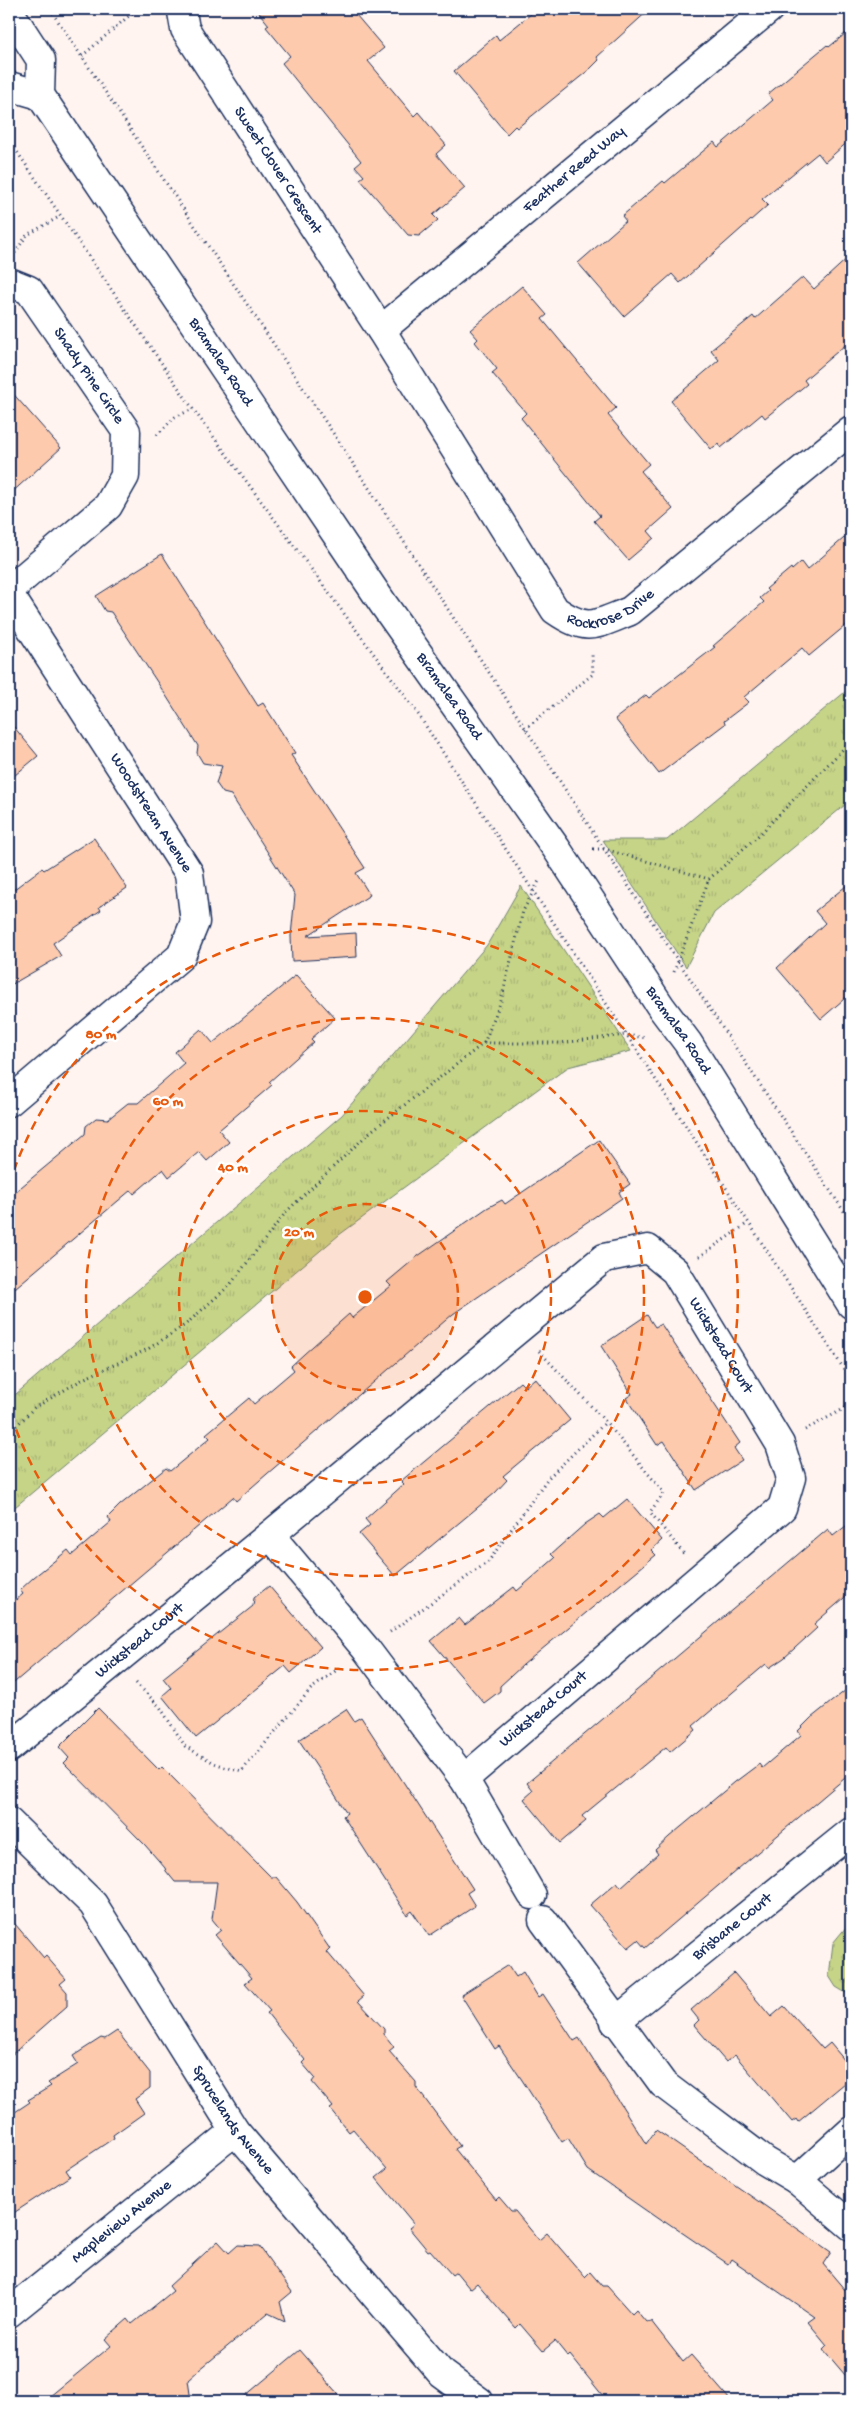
<svg xmlns="http://www.w3.org/2000/svg" width="860" height="2410" font-family="'Gochi Hand',sans-serif">
  <defs>
    <pattern id="park-tufts" width="24" height="20" patternUnits="userSpaceOnUse" patternTransform="scale(1.25)"><rect width="24" height="20" fill="#c6d487"/><path d="M3 7l-1-3M5 7V3M7 7l1-3M15 17l-1-3M17 17v-4M19 17l1-3" fill="none" stroke="#aab677"/></pattern>
  </defs>
  <rect width="100%" height="100%" fill="#fff4ef"/>
  <filter id="ink" filterUnits="userSpaceOnUse"><feTurbulence type="fractalNoise" baseFrequency=".02" numOctaves="2"/><feDisplacementMap in="SourceGraphic" scale="10" xChannelSelector="R" yChannelSelector="G"/><feConvolveMatrix kernelMatrix="1 2 1 2 8 2 1 2 1" color-interpolation-filters="sRGB"/></filter>
  <g filter="url(#ink)">
    <g fill="url(#park-tufts)" stroke="#708272">
      <path d="M851 687V800L714 913 686 967 603 840H667Z"/>
      <path d="M521 886 631 1051 568 1067 339 1235 9 1512V1400L342 1115 487 945Z"/>
      <path d="M847 1926H851V1996L836 1987 829 1976 833 1943Z"/>
    </g>
    <g fill="#fdcaad" stroke="#1b2f5e">
      <path d="M256 9H351L384 48 368 61 414 116 418 112 446 145 436 154 465 188 433 215 438 220 419 236 408 235 360 179 364 176 355 166 361 161 282 63 290 56 266 27 269 25Z"/>
      <path d="M537 9H650L597 57 599 60 590 69 517 128 515 126 507 134 454 71 496 35 499 40Z"/>
      <path d="M851 29V139L825 162 818 153 762 199 768 205 680 283 672 274 624 316 578 263 626 221 622 216 663 181 665 183 714 142 718 147 773 100 768 94 827 45 829 47Z"/>
      <path d="M851 255V340L804 380 807 384 765 418 762 414 721 448 718 444 711 449 671 401 719 360 711 350 753 316 755 319 803 277 814 289Z"/>
      <path d="M522 286 547 315 542 319 616 408 608 415 649 464 641 471 673 509 648 531 654 538 628 560 594 521 600 516 521 418 526 413 492 373 497 369 475 342 478 339 470 330Z"/>
      <path d="M9 389 61 448 9 495Z"/>
      <path d="M851 532V621L809 656 802 648 744 697 749 702 724 721 725 724 659 774 615 719 646 695 649 698 715 647 713 646 764 602 760 598 768 591 766 589 791 568 792 570 801 562 807 570Z"/>
      <path d="M162 554 258 706 263 703 295 753 291 755 365 868 356 873 370 895 307 936 356 933 357 957 292 961 291 936 295 895 231 795 223 793 216 783 222 766 203 763 197 753 198 746 165 694 111 612 105 611 96 596Z"/>
      <path d="M9 721 38 756 9 780Z"/>
      <path d="M94 838 127 888 99 907 101 910 53 943 61 956 9 986V893L42 868 44 870Z"/>
      <path d="M851 882V993L821 1019 777 968 825 923 815 911Z"/>
      <path d="M296 975 335 1018 311 1039 314 1042 269 1082 272 1085 219 1130 229 1142 207 1161 199 1152 169 1177 163 1169 134 1194 131 1190 9 1293V1197L85 1134 86 1126 96 1118 108 1119 128 1103H138L184 1063 175 1052 201 1029 213 1043Z"/>
      <path d="M599 1140 630 1184 619 1192 622 1198 453 1314 267 1474 236 1501 233 1497 9 1687V1606L23 1594 20 1590 34 1577 68 1550 72 1555 111 1522 108 1517 120 1505 166 1468 170 1471 210 1438 206 1434 249 1398 254 1404 294 1370 291 1366 304 1354 349 1314 352 1318 391 1286 387 1282 418 1256 487 1208 502 1200 505 1204Z"/>
      <path d="M647 1315 655 1327 661 1324 740 1443 734 1448 742 1460 696 1490 664 1441 657 1445 626 1398 632 1394 601 1346Z"/>
      <path d="M535 1378 570 1420 503 1476 507 1480 495 1493 395 1576 359 1534 370 1525 365 1519 404 1484 401 1481 520 1382 525 1387Z"/>
      <path d="M627 1499 662 1540 651 1550 656 1555 523 1665 500 1686V1691L484 1703 431 1641 459 1618 465 1625 514 1587 517 1591 555 1558 551 1554 585 1524 600 1514 604 1518Z"/>
      <path d="M851 1522V1592L814 1624 817 1628 784 1658 769 1668 766 1664 693 1726 696 1730 670 1752 666 1747 582 1816 586 1821 560 1843 524 1799 533 1791 527 1783 828 1529 833 1536Z"/>
      <path d="M269 1586 321 1647 291 1673 285 1666 196 1738 162 1696 171 1688 163 1678 253 1606 254 1598Z"/>
      <path d="M851 1686V1773L645 1948 638 1940 628 1948 590 1905 617 1882 621 1887 658 1854 655 1850 669 1837 735 1782 759 1764 762 1768 801 1735 798 1731 811 1718Z"/>
      <path d="M98 1708 159 1770 162 1767 271 1877H276L297 1902 330 1949 327 1952 364 1996 358 2001 384 2029V2034L394 2047 389 2051 416 2082V2087L460 2146 455 2149 496 2200 499 2197 511 2211H515L539 2240 547 2233 585 2277 590 2272 602 2286H607L632 2314 636 2310 646 2322 651 2321 683 2362 691 2355 731 2401H607L570 2355 568 2357 555 2341 543 2351 520 2324 516 2328 477 2283 470 2289 456 2272 452 2275 430 2250 428 2251 409 2228 414 2224 376 2178 387 2169 353 2129 349 2132 330 2109 333 2107 312 2082 315 2078 302 2063 305 2060 267 2013 270 2011 245 1983 252 1978 215 1935 221 1930 212 1919 217 1882H175L166 1871 165 1868 145 1845 64 1763 69 1758 59 1747Z"/>
      <path d="M346 1709 354 1721 361 1717 473 1889 467 1893 475 1906 429 1936 412 1911 407 1915 343 1816 347 1813 299 1740Z"/>
      <path d="M9 1917 44 1958 46 1956 66 1979 60 1984 67 1992V2006L9 2057Z"/>
      <path d="M508 1965 516 1977 523 1972 538 1997 543 1994 574 2041 579 2038 646 2144 656 2130 831 2252 823 2264 851 2297V2382L823 2349 827 2345 808 2322 815 2317 731 2259 728 2264 665 2221 664 2223 588 2170 568 2138 562 2142 522 2080 499 2046 495 2049 461 1995Z"/>
      <path d="M734 1973 771 2017 784 2006 823 2049 830 2043 851 2068V2078L798 2122 796 2119 792 2122 735 2055 726 2062 694 2025 699 2020 691 2010Z"/>
      <path d="M117 2031 150 2073V2088L135 2099 144 2113 113 2135 114 2138 66 2170 70 2176 9 2216V2116L30 2102 28 2100 51 2086 48 2083 78 2064 73 2056 101 2038 105 2039Z"/>
      <path d="M218 2241 229 2253 238 2245 259 2246 292 2292 280 2302 285 2321 268 2313 199 2370 188 2380 191 2401H44L111 2346 105 2339 128 2319 132 2324 173 2291 169 2286Z"/>
      <path d="M300 2350 344 2401H239Z"/>
    </g>
    <g fill="none" stroke-linecap="round" stroke-linejoin="round">
      <defs>
        <g id="minor">
          <path id="s1" d="M184 9 182 12 185 29 381 330 555 610C588 633 595 625 630 611L851 430"/>
          <path id="s2" d="M9 282 29 290 126 431 125 476 108 506 9 590"/>
          <path id="s3" d="M381 330 769 9"/>
          <path id="s4" d="M9 594 189 873 195 922 181 956 9 1102"/>
          <path d="M270 1535 366 1649 464 1779 532 1895"/>
          <path id="s5" d="M9 1748 270 1535 604 1258 648 1249 675 1271 780 1444 791 1478 782 1508 464 1779"/>
          <path id="s6" d="M9 1822 93 1904 235 2131 442 2374 479 2401"/>
          <path d="M543 1920 663 2084 765 2161 797 2180 851 2226"/>
          <path id="s7" d="M615 2022 851 1832"/>
          <path d="M797 2180 851 2131"/>
          <path id="s8" d="M9 2313 235 2131"/>
        </g>
        <g id="secondary">
          <path id="s9" d="M9 11 41 60 40 95 384 605 556 848 661 1007 688 1043 851 1304"/>
          <path d="M9 86 40 95"/>
        </g>
      </defs>
      <use href="#minor" stroke="#1b2f5e" stroke-width="31"/>
      <use href="#secondary" stroke="#1b2f5e" stroke-width="31"/>
      <g stroke="#1b2f5e" stroke-width="3" stroke-dasharray="1 4" stroke-linecap="butt">
        <path d="M50 9 337 439 604 849 851 1222"/>
        <path d="M82 56 137 9"/>
        <path d="M9 140 193 409 416 711 851 1380"/>
        <path d="M15 253 27 235 59 217"/>
        <path d="M157 435 175 417 193 409"/>
        <path d="M525 729 593 674 592 654"/>
        <path d="M593 849H604L709 879 760 834 851 741"/>
        <path d="M674 972 709 879"/>
        <path d="M484 1043 501 1001 523 911 540 879"/>
        <path d="M699 1257 748 1223"/>
        <path d="M539 1351 606 1422 664 1493 650 1512 684 1554"/>
        <path d="M805 1430 851 1405"/>
        <path d="M9 1433 34 1408 83 1379 148 1349 185 1325 230 1285 286 1212 370 1132 484 1043H560L625 1035 647 1038"/>
        <path d="M390 1632 488 1562 548 1478 606 1422"/>
        <path d="M136 1683 160 1707 185 1746 214 1763 241 1772 311 1689 342 1666"/>
      </g>
      <use href="#minor" stroke="#fff" stroke-width="28"/>
      <use href="#secondary" stroke="#fff" stroke-width="28"/>
    </g>
  </g>
  <circle cx="365" cy="1297" r="93" fill="#e8590c" fill-opacity=".12"/>
  <g fill="none" stroke="#e8590c" stroke-width="2.5" stroke-dasharray="9 6">
    <circle cx="365" cy="1297" r="93"/>
    <circle cx="365" cy="1297" r="186"/>
    <circle cx="365" cy="1297" r="279"/>
    <path d="M9 1185A373 373 0 1 1 9 1409"/>
  </g>
  <g text-anchor="middle" dominant-baseline="central" stroke-width="5" stroke-linejoin="round" paint-order="stroke">
    <g font-size="16" fill="#1b2f5e" stroke="#fff">
      <text stroke="none"><textPath href="#s3" startOffset="251">Feather Reed Way</textPath></text>
      <text stroke="none"><textPath href="#s1" startOffset="190">Sweet Clover Crescent</textPath></text>
      <text stroke="none"><textPath href="#s9" startOffset="416">Bramalea Road</textPath></text>
      <text stroke="none"><textPath href="#s2" startOffset="126">Shady Pine Circle</textPath></text>
      <text stroke="none"><textPath href="#s1" startOffset="772">Rockrose Drive</textPath></text>
      <text stroke="none"><textPath href="#s9" startOffset="821">Bramalea Road</textPath></text>
      <text stroke="none"><textPath href="#s4" startOffset="261">Woodstream Avenue</textPath></text>
      <text stroke="none"><textPath href="#s9" startOffset="1226">Bramalea Road</textPath></text>
      <text stroke="none"><textPath href="#s5" startOffset="938">Wickstead Court</textPath></text>
      <text stroke="none"><textPath href="#s5" startOffset="169">Wickstead Court</textPath></text>
      <text transform="translate(544 1710) rotate(-40)">Wickstead Court</text>
      <text stroke="none"><textPath href="#s7" startOffset="151">Brisbane Court</textPath></text>
      <text stroke="none"><textPath href="#s6" startOffset="375">Sprucelands Avenue</textPath></text>
      <text stroke="none"><textPath href="#s8" startOffset="145">Mapleview Avenue</textPath></text>
    </g>
  </g>
  <circle cx="365" cy="1297" r="8" fill="#e8590c" stroke="#fff" stroke-width="2.5"/>
  <g font-size="15" text-anchor="middle" font-weight="bold" fill="#e8590c" stroke="#fff" stroke-width="5" stroke-linejoin="round" paint-order="stroke">
    <text x="101" y="1038">80 m</text>
    <text x="168" y="1105">60 m</text>
    <text x="233" y="1171">40 m</text>
    <text x="299" y="1236">20 m</text>
  </g>
  <rect width="860" height="2410" fill="none" stroke="#fff" stroke-width="30"/>
  <rect x="15" y="15" width="830" height="2380" fill="none" stroke="#1b2f5e" stroke-width="2" filter="url(#ink)"/>
</svg>
